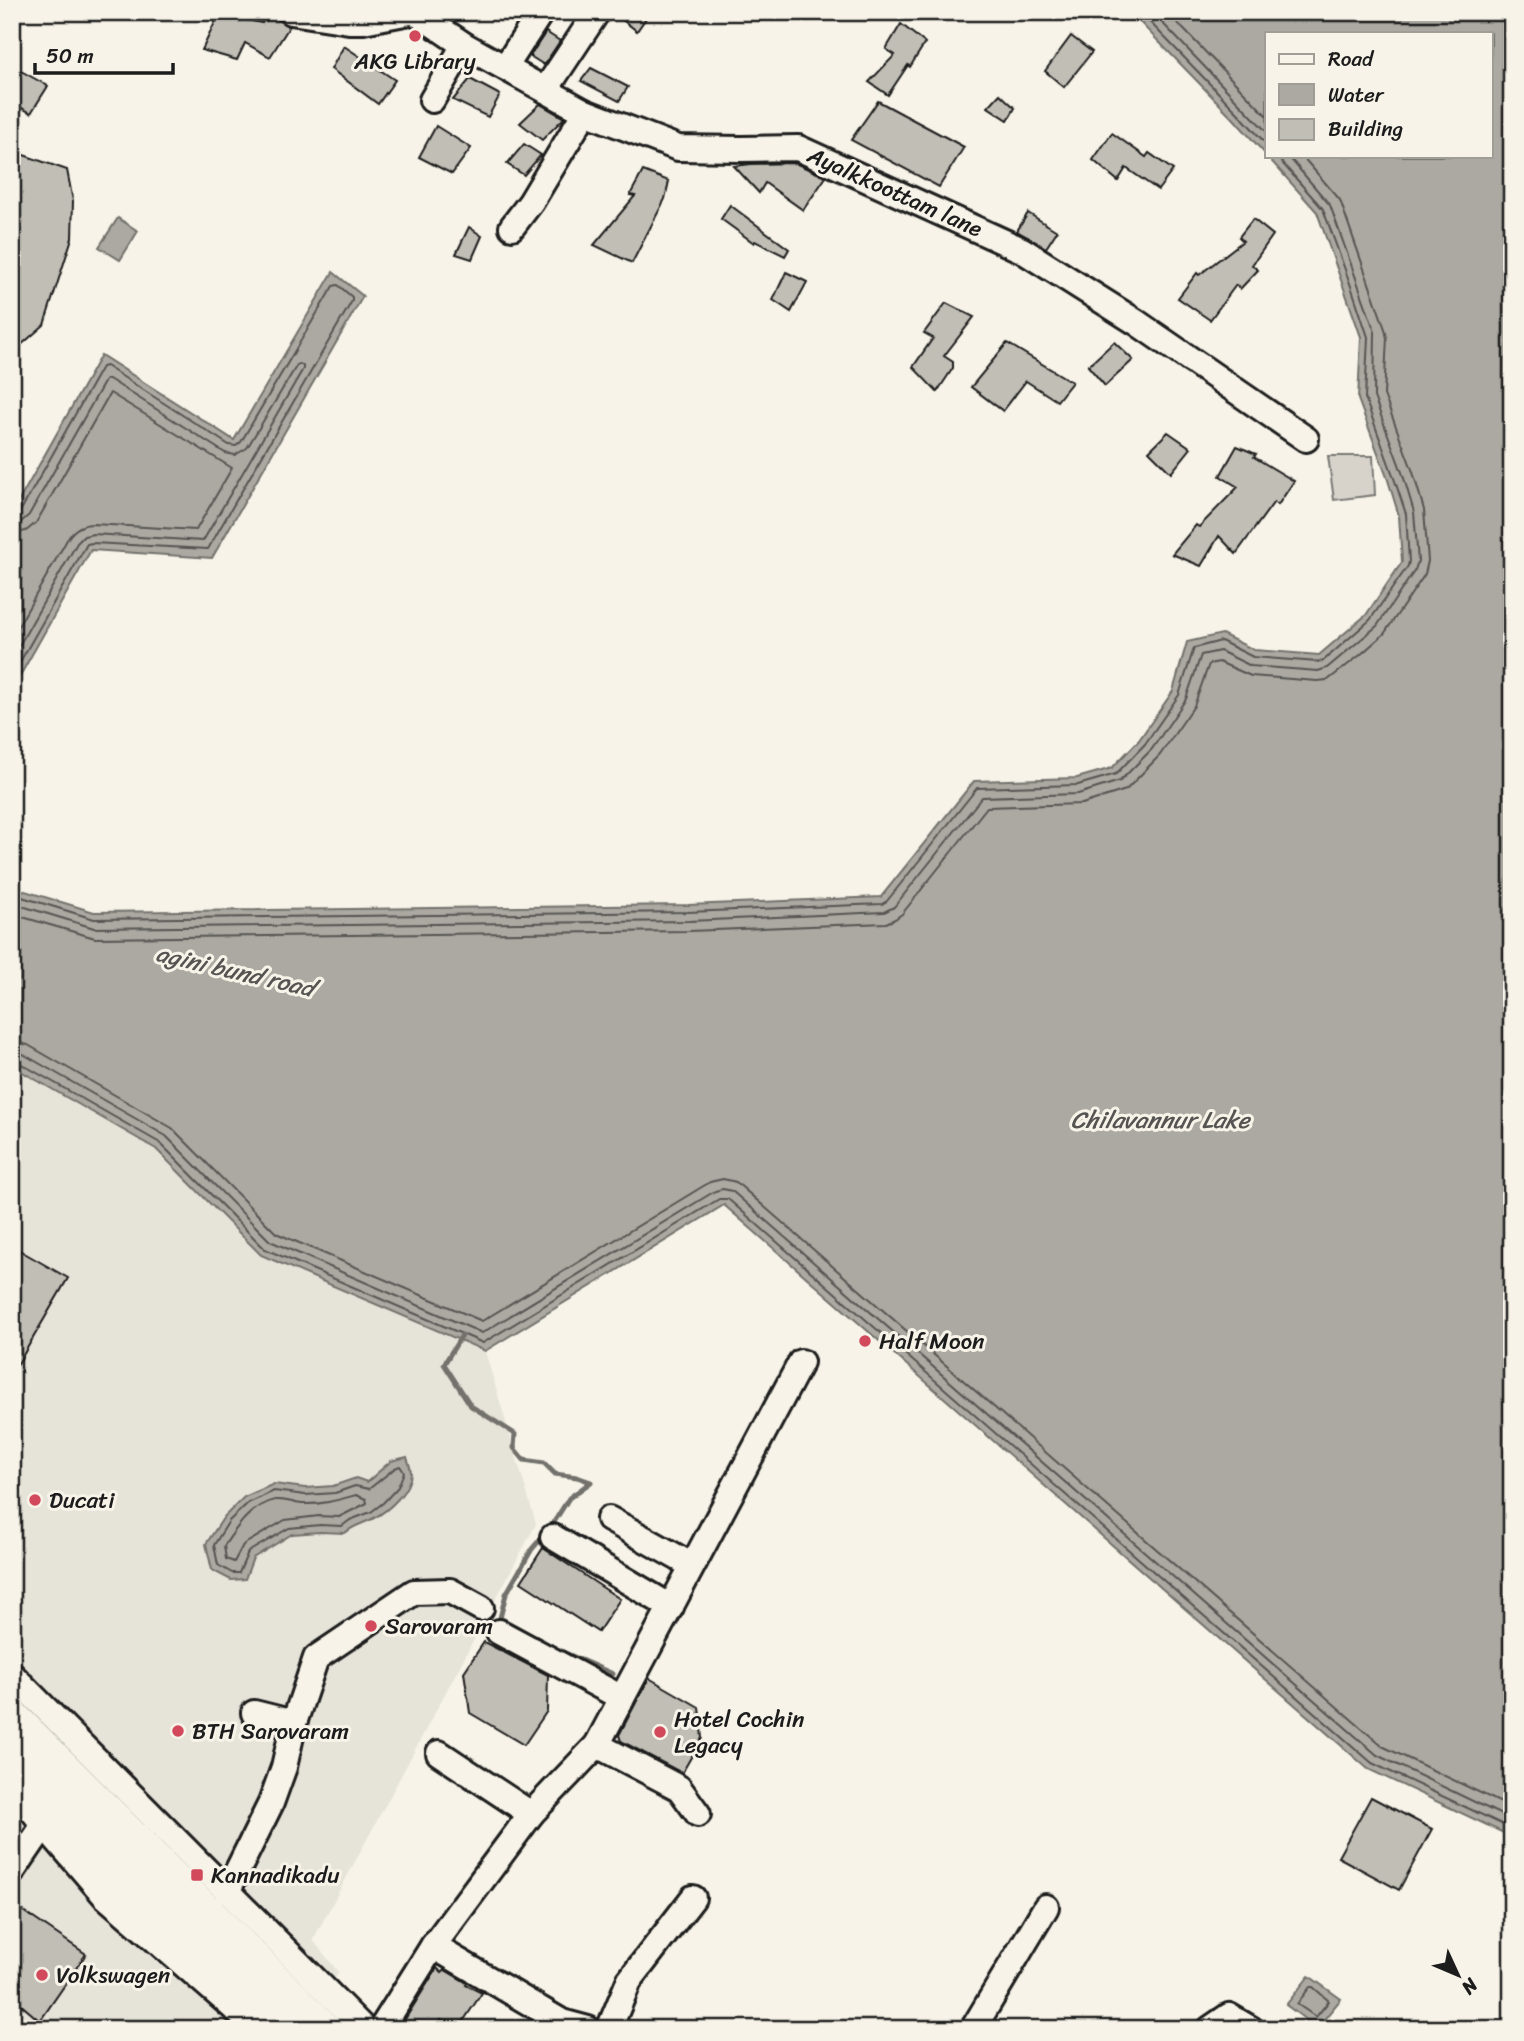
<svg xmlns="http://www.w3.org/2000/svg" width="1524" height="2041" font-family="Sriracha,sans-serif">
  <rect width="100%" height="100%" fill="#f7f3e8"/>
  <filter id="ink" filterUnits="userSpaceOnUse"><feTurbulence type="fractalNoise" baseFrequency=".0143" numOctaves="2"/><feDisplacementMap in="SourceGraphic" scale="14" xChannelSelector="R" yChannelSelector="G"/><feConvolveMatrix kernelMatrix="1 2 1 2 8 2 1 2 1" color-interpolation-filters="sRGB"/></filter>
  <g filter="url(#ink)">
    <path fill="#e6e3d9" d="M12 1066 156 1149 261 1255 485 1351 536 1524 313 1940 339 1973 296 2029H29L12 2015Z"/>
    <path fill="#d7d3cb" stroke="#7a7874" stroke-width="2" d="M1328 456H1373L1375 495 1334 500Z"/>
    <g fill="#aca9a2" stroke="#72716c" stroke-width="2" fill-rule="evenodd">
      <path d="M1130 12H1512V1837L1368 1769 724 1205 485 1351 261 1255 156 1149 12 1066V887L94 912 688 905 881 897 974 781 1077 778 1112 768 1139 740 1173 691 1187 642 1222 634 1254 650 1319 655 1366 615 1402 562 1399 516 1388 480 1358 399 1361 337 1317 212 1233 118ZM1267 33H1491V156H1267Z"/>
      <path d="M118 218 138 231 120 260 99 247Z"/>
      <path d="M333 272 363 296 212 558 91 550 12 690V513L101 355 234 440Z"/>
      <path d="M407 1457C408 1461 411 1468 411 1473 410 1491 389 1510 374 1518 363 1524 354 1525 345 1533L320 1532 292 1534 253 1558 245 1579 231 1580 212 1570 206 1544 224 1517 244 1497 274 1484 305 1488 333 1486 356 1478 367 1482 391 1461Z"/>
      <path d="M1309 1976 1341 1999 1317 2028 1286 2005Z"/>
    </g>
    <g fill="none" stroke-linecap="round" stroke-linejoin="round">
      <g stroke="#565452" stroke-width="2">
        <path d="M1140 12 1238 113 1267 145"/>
        <path d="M1152 12 1267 132"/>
        <path d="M1167 12 1267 116"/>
        <path d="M12 514H18L21 510 102 367 106 366 229 445 236 446 241 442 333 286 338 285 352 297V301L208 549 92 543 87 544 12 676"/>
        <path d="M12 523 21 522 29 515 106 379H109L225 453 235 455 247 448 297 365 300 364 303 366V369L203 541 93 534 84 536 77 543 12 658"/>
        <path d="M12 534 26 531 36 523 110 393 232 468 196 530 93 524C82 524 74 529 68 538L12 637"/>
        <path d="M12 894 94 919 688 912 882 904 887 901 977 788 1078 785 1116 774 1145 744 1179 695 1194 648 1221 641 1253 657 1318 662 1323 661 1370 620 1408 566 1409 561 1406 514 1394 478 1365 398 1368 337 1352 289 1323 209 1276 156"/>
        <path d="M12 903 94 928 689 921 884 912 894 907 982 797 1078 794 1120 781 1152 749 1186 699 1201 655 1220 651 1251 666 1318 671 1327 668 1377 626 1415 570 1418 561 1414 512 1403 475 1374 397 1375 332 1330 205 1288 156"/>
        <path d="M12 914 95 938 689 931 886 923 895 919 902 914 987 807 1082 804 1126 790 1160 755 1194 706 1209 664 1219 662 1251 676 1317 681 1328 680 1359 656 1384 634 1425 574 1428 561 1424 510 1413 472 1384 395 1387 338 1385 329 1340 200 1302 156"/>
        <path d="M12 1041 28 1045 172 1128 276 1233 482 1321 710 1182 723 1179 736 1182 1382 1746 1512 1808"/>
        <path d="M12 1052 23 1054 166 1136 270 1241 482 1333 715 1191 723 1189 732 1191 1377 1755 1512 1820"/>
        <path d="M12 1061 18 1062 160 1143 265 1249 483 1343 719 1199H728L1372 1763 1512 1829"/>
        <path d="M400 1466 404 1472 398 1487 383 1503 371 1512 350 1520 342 1526 320 1525 289 1528 248 1552 239 1573H232L218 1565 214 1545 229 1521 248 1503 274 1491 305 1495 335 1493 355 1486 369 1489 395 1468Z"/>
        <path d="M356 1495 366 1499 367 1503 339 1517 319 1516 285 1520 243 1545 234 1562 226 1559 224 1546C236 1528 251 1505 275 1500 284 1499 294 1503 302 1504 321 1505 338 1500 356 1495Z"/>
        <path d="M1310 1987H1313L1329 2001 1316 2017 1297 2004Z"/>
      </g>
      <path stroke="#72716c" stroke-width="5" d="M462 1335 444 1364 471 1406 515 1434 514 1448 524 1460 544 1463 555 1474 577 1477 591 1482 569 1498 551 1527 532 1549 506 1594 500 1618 556 1649 613 1674"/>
    </g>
    <g fill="#c0beb5" stroke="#1c1c1c" stroke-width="2">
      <path d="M612 12H650L637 31Z"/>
      <path d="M267 13 289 27 270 57 245 43 237 60 202 50 219 14 262 23Z"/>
      <path d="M901 24 925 43 910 67 908 65 888 95 869 82 895 55 886 49Z"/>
      <path d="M546 32 560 41 544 65 530 56Z"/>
      <path d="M1071 36 1092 52 1064 87 1045 71Z"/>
      <path d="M344 46 395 80 378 104 331 69Z"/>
      <path d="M591 68 628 87 619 101 581 81Z"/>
      <path d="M21 71 48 86 31 113 12 103V91Z"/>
      <path d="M470 79 500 95 488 117 453 100Z"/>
      <path d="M1000 94 1015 108 1008 120 988 107Z"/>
      <path d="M878 101 964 147 939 187 851 140Z"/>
      <path d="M540 104 564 118 542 140 520 123Z"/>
      <path d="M436 126 471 148 452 174 419 157Z"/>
      <path d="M1112 133 1146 157 1149 153 1173 170 1158 190 1126 168 1118 181 1093 160Z"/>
      <path d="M524 144 541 155 524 175 507 164Z"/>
      <path d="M12 151 67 170 73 201 72 238 44 325 12 353Z"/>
      <path d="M795 163 826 177 803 210 765 183 759 193 734 166 751 164Z"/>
      <path d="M643 171 669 181 665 199 632 263 594 245 635 196 630 195Z"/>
      <path d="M730 205 789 249 785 256 755 241 754 243 721 219Z"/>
      <path d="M1028 213 1057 231 1046 248 1017 231Z"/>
      <path d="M1253 219 1273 235 1252 265 1258 270 1240 289 1236 285 1210 320 1178 298 1197 273 1199 275 1243 241 1239 237Z"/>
      <path d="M469 227 482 236 472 259 456 254Z"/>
      <path d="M786 272 807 282 791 312 773 300Z"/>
      <path d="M946 303 974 317 944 356 953 362V368L937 392 913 367 933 338 924 333Z"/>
      <path d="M1114 342 1133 360 1105 386 1088 366Z"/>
      <path d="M1007 343 1072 382 1057 401 1026 381 1003 411 971 387Z"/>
      <path d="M1168 432 1191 448 1171 473 1149 451Z"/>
      <path d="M1237 446 1256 454 1254 457 1294 481 1278 505 1274 502 1236 554 1219 536 1201 566 1172 554 1196 525 1199 527 1238 487 1220 476Z"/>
      <path d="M12 1246 68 1278 12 1374Z"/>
      <path d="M543 1548 620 1599 598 1632 521 1582Z"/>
      <path d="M484 1642 548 1675 547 1711 524 1745 470 1713 464 1672Z"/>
      <path d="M649 1678 699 1707 702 1738 682 1773 621 1741 619 1735Z"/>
      <path d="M1371 1797 1432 1829 1399 1890 1338 1857Z"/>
      <path d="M20 1909 86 1954 40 2021 12 1997V1919Z"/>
      <path d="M437 1968 442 1973 445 1970 467 1983 466 1985 482 1993 458 2029 441 2020 432 2029H423L414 2022 408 2025 402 2024Z"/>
    </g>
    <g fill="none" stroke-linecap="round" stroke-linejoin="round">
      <defs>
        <g id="minor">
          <path d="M291 12 349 21H363L410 12"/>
          <path d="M415 12 464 45 585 112 678 148 741 149 798 148 1022 250 1136 322 1306 439"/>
          <path d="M506 66 541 12"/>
          <path d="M546 89 597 12"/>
          <path d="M432 100 464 45"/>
          <path d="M512 227 531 202 585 112"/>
          <path d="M609 1519 691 1565"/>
          <path d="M553 1537 671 1607"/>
          <path d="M499 1632 622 1698"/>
          <path d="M12 1675 364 2029"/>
          <path d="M254 1713 294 1723"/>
          <path d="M597 1745 679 1788 698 1814"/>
          <path d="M439 1753 531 1814"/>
          <path d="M12 1785 44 1825 105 1896 244 2017"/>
          <path d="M12 1872 44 1825"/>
          <path d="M227 1892 271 1803 284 1767 294 1723 316 1658 414 1592 450 1591 481 1608"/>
          <path d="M433 1946 562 2022 588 2029"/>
          <path d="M381 2029 433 1946 531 1814 597 1745 801 1362"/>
          <path d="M609 2029 629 1981 693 1898"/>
          <path d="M973 2029 1046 1907"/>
          <path d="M1210 2029 1229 2016 1251 2029"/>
        </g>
        <g id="highway">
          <path d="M12 1717 323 2029"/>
          <path d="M12 1764 278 2029"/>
        </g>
      </defs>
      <use href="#minor" stroke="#1c1c1c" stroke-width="30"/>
      <use href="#highway" stroke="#1c1c1c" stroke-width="40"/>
      <use href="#minor" stroke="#f7f3e8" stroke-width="24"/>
      <use href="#highway" stroke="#f7f3e8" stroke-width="35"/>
    </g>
  </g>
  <g fill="#d1495b" stroke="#f7f3e8" stroke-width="2.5">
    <circle cx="415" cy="36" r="7"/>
    <circle cx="865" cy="1341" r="7"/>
    <circle cx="35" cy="1500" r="7"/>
    <circle cx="371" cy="1626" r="7"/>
    <circle cx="178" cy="1731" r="7"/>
    <circle cx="660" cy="1732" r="7"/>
    <rect x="190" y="1868" width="14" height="14" rx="3.5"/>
    <circle cx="42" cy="1975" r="7"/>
  </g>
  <g text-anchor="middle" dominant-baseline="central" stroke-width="6" stroke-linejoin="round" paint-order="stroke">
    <g font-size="23" fill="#1c1c1c" stroke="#f7f3e8" text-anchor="start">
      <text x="415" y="61" text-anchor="middle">AKG Library</text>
      <text x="879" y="1341">Half Moon</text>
      <text x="49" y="1500">Ducati</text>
      <text x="385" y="1626">Sarovaram</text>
      <text x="674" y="1719">Hotel Cochin<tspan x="674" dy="26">Legacy</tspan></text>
      <text x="192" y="1731">BTH Sarovaram</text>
      <text x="211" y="1875">Kannadikadu</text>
      <text x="56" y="1975">Volkswagen</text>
    </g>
    <g font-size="23" fill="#1c1c1c" stroke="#f7f3e8">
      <text transform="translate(895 192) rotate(24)">Ayalkkoottam lane</text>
    </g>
    <g font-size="24" font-style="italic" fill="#565452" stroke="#f7f3e8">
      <text transform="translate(235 971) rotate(13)">agini bund road</text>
      <text x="1160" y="1120">Chilavannur Lake</text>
    </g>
  </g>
  <rect width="1524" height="2041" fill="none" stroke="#f7f3e8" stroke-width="42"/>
  <rect x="21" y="21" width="1482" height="1999" fill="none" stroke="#1c1c1c" stroke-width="2.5" filter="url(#ink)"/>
  <rect x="1265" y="32" width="228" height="126" fill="#f7f3e8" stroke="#9f9d96" stroke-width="2"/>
  <rect x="1279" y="54" width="35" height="10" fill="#f7f3e8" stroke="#9f9d96" stroke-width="2"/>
  <text x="1328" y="66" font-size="21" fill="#1c1c1c">Road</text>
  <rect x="1279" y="84" width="35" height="21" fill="#aca9a2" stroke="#9f9d96" stroke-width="2"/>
  <text x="1328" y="102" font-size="21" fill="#1c1c1c">Water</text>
  <rect x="1279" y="119" width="35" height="21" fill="#c0beb5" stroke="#9f9d96" stroke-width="2"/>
  <text x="1328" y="136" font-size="21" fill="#1c1c1c">Building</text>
  <g transform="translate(1458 1975) rotate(134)" stroke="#f7f3e8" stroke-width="5" paint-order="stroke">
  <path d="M0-5L12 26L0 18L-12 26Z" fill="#1c1c1c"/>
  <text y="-10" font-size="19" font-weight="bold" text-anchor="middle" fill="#1c1c1c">N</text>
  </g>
  <path d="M35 63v10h138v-10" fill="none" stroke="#1c1c1c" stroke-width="3.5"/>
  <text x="46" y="63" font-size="21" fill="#1c1c1c" stroke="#f7f3e8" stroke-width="5" paint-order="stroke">50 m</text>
</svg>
